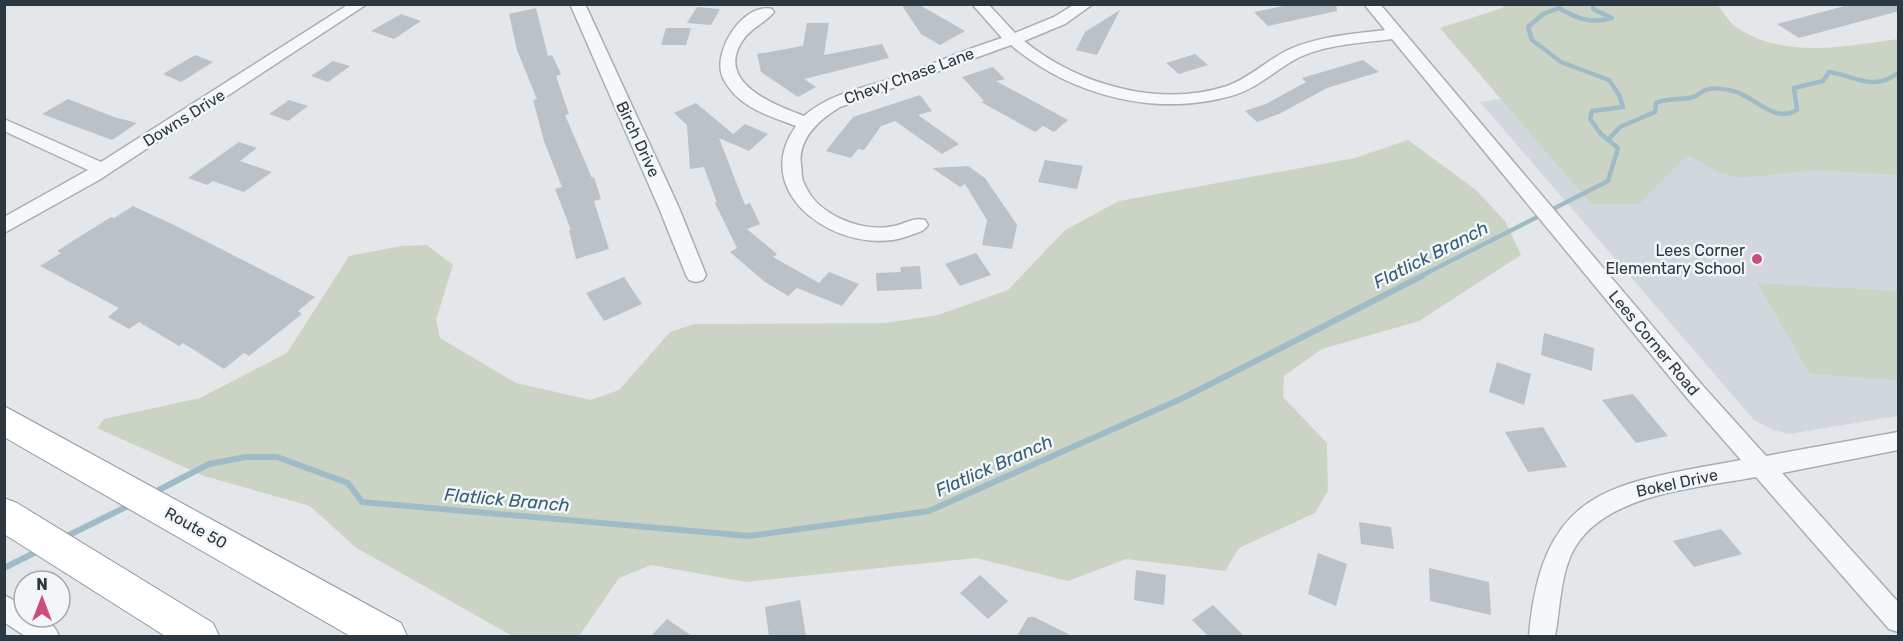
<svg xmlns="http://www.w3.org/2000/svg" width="1903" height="641" font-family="Rubik,sans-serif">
  <rect width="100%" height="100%" fill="#e3e7ea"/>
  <path fill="#d1d7dc" d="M1764 57 1898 95V416L1789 434 1773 430 1754 420 1480 102Z"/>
  <g fill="#cbd4c4">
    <path d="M1717 4C1723 11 1728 21 1735 26 1781 60 1847 46 1898 39V175L1817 170 1740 178 1720 173 1687 155 1639 204H1591L1440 28 1502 8 1505 5Z"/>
    <path d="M1408 140 1476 190 1505 221 1521 255 1419 321 1322 349 1284 376 1283 397 1327 443 1328 491 1315 513 1239 548 1225 571 1126 559 1068 581 976 558 746 582 651 565 619 578 579 636H512L355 547 310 506 204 476 97 428 104 419 200 398 287 353 349 256 401 246 427 245 453 265 436 320 440 338 516 383 591 400 619 390 670 332 695 324 885 323 938 315 1008 290 1065 230 1119 201 1355 158Z"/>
    <path d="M1757 283 1898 291V380L1810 374Z"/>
  </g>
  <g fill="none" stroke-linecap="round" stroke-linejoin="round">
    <g stroke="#a0bbc8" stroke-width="4.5">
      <path d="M1608 140 1620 127 1655 112 1656 103C1668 97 1680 101 1693 97 1698 96 1700 92 1705 90 1712 87 1726 89 1733 91 1755 96 1773 124 1797 110L1794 88 1823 81 1829 72C1856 76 1873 92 1898 73"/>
      <path d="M1419 277 1608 181 1618 148 1601 134 1590 119 1592 111 1623 107 1619 95 1609 80 1561 62 1532 40 1528 27 1543 14 1559 8C1577 19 1592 24 1612 18L1593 9V4"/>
    </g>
    <g stroke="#a0bbc8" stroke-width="6">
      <path d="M153 493 209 464 246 457H277L348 483 362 502 749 536 929 511 1183 398 1422 276"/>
      <path d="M65 537 132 504"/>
      <path d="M4 568 38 551"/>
    </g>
  </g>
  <g fill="#bac1c7">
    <path d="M901 4H918L965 31 940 45 921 34Z"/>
    <path d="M1293 4H1336L1337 11 1268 26 1254 12Z"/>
    <path d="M1852 4H1899V11L1799 38 1777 24Z"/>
    <path d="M697 7 720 9 711 25 687 23Z"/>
    <path d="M536 8 548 56 552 55 561 74 556 76 569 114 565 115 592 178 594 177 601 199 594 201 609 249 576 259 569 230H571L555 189 562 187 544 141 533 100 537 99 517 50 509 14Z"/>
    <path d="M1120 10 1097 55 1076 50 1085 32Z"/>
    <path d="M401 14 421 21 394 39 371 31Z"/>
    <path d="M807 23H829L824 55 882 44 889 58 804 79 816 87 798 97 761 72 757 54 803 46Z"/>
    <path d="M666 28H691L686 45H661Z"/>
    <path d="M1195 54 1208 65 1179 74 1166 63Z"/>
    <path d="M195 55 213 62 181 82 163 74Z"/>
    <path d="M1363 60 1379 72 1327 88 1279 114 1257 122 1245 111 1266 104 1306 82 1302 78Z"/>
    <path d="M333 61 350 66 328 82 311 76Z"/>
    <path d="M993 67 1005 79 996 81 1068 120 1054 132 1043 126 1035 132 981 102 984 101 962 77Z"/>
    <path d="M920 95 932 111 918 115 959 144 942 154 895 121 881 126 864 150 858 149 851 158 826 151 853 117Z"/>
    <path d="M68 99 114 117 137 123 112 140 42 114Z"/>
    <path d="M289 100 308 106 288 121 269 114Z"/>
    <path d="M696 103 733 134 745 124 768 134 749 151 719 138 745 205 750 203 760 224 747 229 777 254 773 257 819 283 829 272 859 284 842 306 797 288 788 296 765 282 730 252 737 248 714 201 717 203 704 167 690 169 687 125 674 113Z"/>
    <path d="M239 142 257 148 240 161 272 172 244 192 213 181 207 185 188 178Z"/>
    <path d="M1045 160 1083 166 1077 189 1038 182Z"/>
    <path d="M968 166 985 178 1017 225 1012 249 982 245 987 220 965 184 960 187 932 168Z"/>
    <path d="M133 206 174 225 315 297 298 311 302 314 249 356 244 353 224 369 183 343 179 346 139 322 129 329 108 317 119 308 40 266 61 253 57 251 111 217 114 218Z"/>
    <path d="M976 253 991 275 960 286 945 264Z"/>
    <path d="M920 266 922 289 877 291 876 273 901 272 900 267Z"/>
    <path d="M624 277 642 304 604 321 586 293Z"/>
    <path d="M1544 333 1594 348 1592 371 1541 355Z"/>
    <path d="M1497 362 1531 374 1524 405 1489 392Z"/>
    <path d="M1633 394 1668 436 1636 443 1602 400Z"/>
    <path d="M1543 427 1567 467 1528 472 1505 432Z"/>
    <path d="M1359 522 1391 527 1394 549 1361 544Z"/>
    <path d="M1721 529 1742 554 1694 567 1673 541Z"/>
    <path d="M1318 553 1347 564 1336 606 1308 594Z"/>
    <path d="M1429 568 1489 582 1491 615 1430 601Z"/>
    <path d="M1136 570 1166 575 1164 605 1134 600Z"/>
    <path d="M980 575 1008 601 988 619 960 593Z"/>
    <path d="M800 600 806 636H769L765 607Z"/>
    <path d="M1213 605 1244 636H1208L1192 620Z"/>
    <path d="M1028 617H1034L1072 636H1017Z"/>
    <path d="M667 619 692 636H651Z"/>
  </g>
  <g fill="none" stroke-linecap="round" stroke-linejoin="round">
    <defs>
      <g id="minor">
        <path d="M349 4H367L99 180 4 233V217L88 170 4 131V119L101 162Z"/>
        <path d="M570 4H585L679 208 706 275 703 280 696 282 689 280 686 275 659 208Z"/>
        <path d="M972 4H988L1015 33 1054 17 1075 4H1093L1065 24 1024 41C1078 85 1159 108 1227 86 1250 78 1268 59 1290 49 1320 36 1353 34 1385 30L1364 4H1380L1703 386 1766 456 1898 432V450L1782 473 1898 602V632L1889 629 1756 477C1699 488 1599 493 1571 555 1560 580 1560 610 1555 636H1529C1542 485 1614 484 1741 460L1687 398 1392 39C1362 43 1330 44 1302 56 1278 67 1260 87 1234 95 1158 118 1071 96 1011 45L840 107C820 119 797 139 801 165 802 171 801 178 804 183 816 215 862 233 894 226 905 224 913 217 925 220L928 225C924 232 916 233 908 236 845 259 746 196 796 126 769 116 737 107 723 78 711 53 743 2 772 9L774 12C765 23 751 28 743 40 714 82 774 105 804 116 833 91 870 87 906 74 938 62 969 48 1002 38Z"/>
        <path d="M4 595 24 606V617C40 617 53 620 59 636H25L4 622Z"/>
        <path d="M387 623 396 627 400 636H373L377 627Z"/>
      </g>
      <g id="highway">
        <path d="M4 406 401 623 407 636H350L4 437Z"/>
        <path d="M4 498 17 503 213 623 219 636H165L4 534Z"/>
      </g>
    </defs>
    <use href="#minor" stroke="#a8afb4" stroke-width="3"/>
    <use href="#highway" stroke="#8b97a0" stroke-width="2"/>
    <use href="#minor" fill="#f5f7f9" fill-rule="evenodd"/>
    <use href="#highway" fill="#fff" fill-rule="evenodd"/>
  </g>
  <circle fill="#c94e78" stroke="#f2f6f8" stroke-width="2" cx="1757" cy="259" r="6"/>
  <g text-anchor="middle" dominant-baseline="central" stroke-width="5" stroke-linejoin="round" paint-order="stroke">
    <g font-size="16" fill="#2b3842" stroke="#f2f6f8">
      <text transform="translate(909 76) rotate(-20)">Chevy Chase Lane</text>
      <text transform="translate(184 118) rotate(-32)">Downs Drive</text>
      <text transform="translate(638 139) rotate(65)">Birch Drive</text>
      <text transform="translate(1654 343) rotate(50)">Lees Corner Road</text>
      <text transform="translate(1677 483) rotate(-12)">Bokel Drive</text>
      <text transform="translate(196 528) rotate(29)">Route 50</text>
    </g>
    <g font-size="16" fill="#2b3842" stroke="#f2f6f8" text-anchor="end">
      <text x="1745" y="250">Lees Corner<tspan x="1745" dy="18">Elementary School</tspan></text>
    </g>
    <g font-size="18" font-style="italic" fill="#375e74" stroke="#f2f6f8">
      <text transform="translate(1431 255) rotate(-27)">Flatlick Branch</text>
      <text transform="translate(994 466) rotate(-24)">Flatlick Branch</text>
      <text transform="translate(507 500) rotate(5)">Flatlick Branch</text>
    </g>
  </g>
  <rect width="1903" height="641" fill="none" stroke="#2b3842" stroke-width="12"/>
  <g transform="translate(42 599)"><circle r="28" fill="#f2f6f8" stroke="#a2aaaf" stroke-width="1.5"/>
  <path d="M0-4.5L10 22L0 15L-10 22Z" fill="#c94e78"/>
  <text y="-9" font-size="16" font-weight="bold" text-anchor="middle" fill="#2b3842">N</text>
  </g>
</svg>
